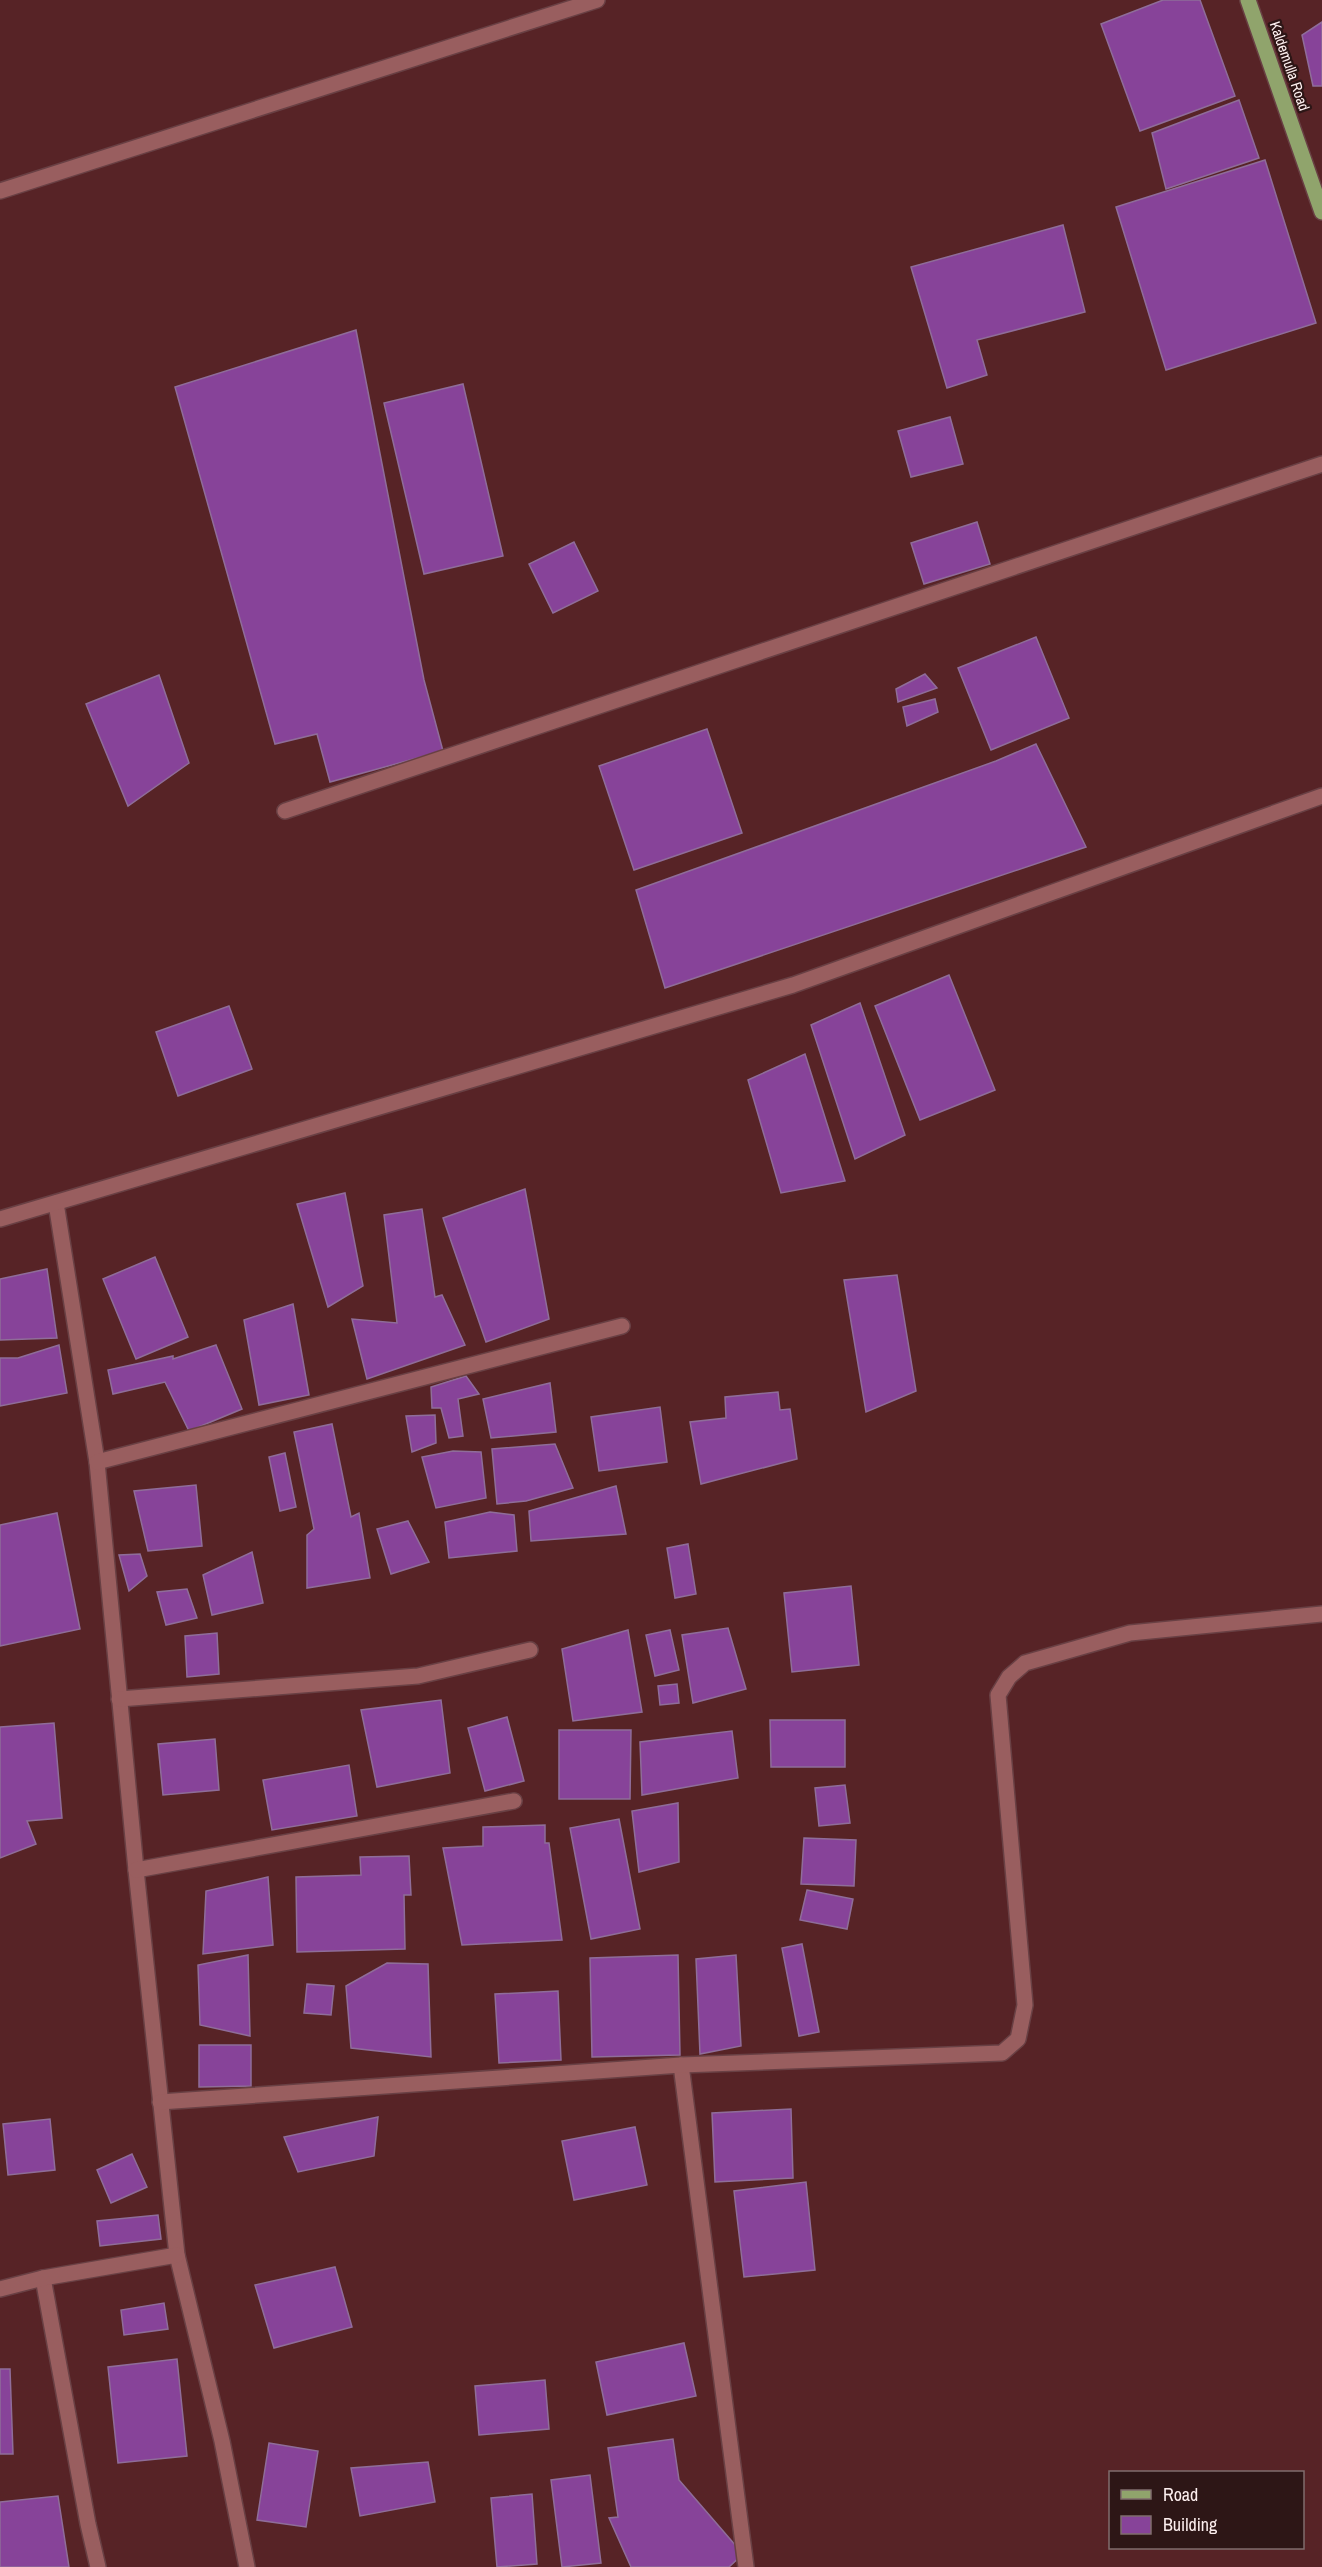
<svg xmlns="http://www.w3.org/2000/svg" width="1322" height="2567" font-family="'Archivo Narrow',sans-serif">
  <rect width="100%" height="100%" fill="#572326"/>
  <g fill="#874399" stroke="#8f6d99" stroke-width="1.5">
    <path d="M1163 0H1200L1235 96 1140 131 1101 24Z"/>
    <path d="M1322 22V86H1313L1302 35Z"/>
    <path d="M1239 100 1259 158 1166 189 1152 133Z"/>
    <path d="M1265 160 1316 323 1166 370 1116 207Z"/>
    <path d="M1063 225 1085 312 977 340 987 375 947 388 911 267Z"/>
    <path d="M356 330 424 680 443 751 330 782 317 734 275 744 175 387Z"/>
    <path d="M463 384 503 556 424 574 384 403Z"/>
    <path d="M950 417 963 464 911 477 898 431Z"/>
    <path d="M977 522 990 564 924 584 911 543Z"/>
    <path d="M574 542 598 591 553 613 529 564Z"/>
    <path d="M1036 637 1069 718 991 750 958 668Z"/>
    <path d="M925 674 937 688 898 702 896 689Z"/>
    <path d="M159 675 189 763 128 806 86 704Z"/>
    <path d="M935 699 938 712 907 726 903 707Z"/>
    <path d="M707 729 742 833 634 870 599 766Z"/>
    <path d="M1036 744 1086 847 665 988 636 890 996 761Z"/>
    <path d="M949 975 995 1090 920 1120 875 1006Z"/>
    <path d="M860 1003 905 1135 855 1159 811 1025Z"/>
    <path d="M229 1006 252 1069 178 1096 156 1032Z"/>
    <path d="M805 1054 845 1181 781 1193 748 1080Z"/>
    <path d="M525 1189 549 1319 486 1342 443 1218Z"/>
    <path d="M345 1193 363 1286 328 1307 297 1204Z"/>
    <path d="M422 1209 435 1297 442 1295 465 1345 367 1379 352 1319 397 1323 384 1215Z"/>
    <path d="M155 1257 188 1337 136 1359 103 1279Z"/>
    <path d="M47 1269 57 1338 0 1340V1279Z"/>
    <path d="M897 1275 916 1391 866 1412 844 1280Z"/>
    <path d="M293 1304 309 1395 259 1405 244 1320Z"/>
    <path d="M59 1345 67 1393 0 1406V1358H18Z"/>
    <path d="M216 1345 242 1409 189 1431 165 1382 113 1394 108 1370 173 1356V1359Z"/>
    <path d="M466 1376 479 1394 458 1399 463 1436 449 1438 441 1408H432L431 1387Z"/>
    <path d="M550 1383 556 1432 491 1438 483 1399Z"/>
    <path d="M778 1392 780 1410 790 1409 797 1459 701 1484 690 1422 726 1418 725 1397Z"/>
    <path d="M660 1407 667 1462 599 1471 591 1417Z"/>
    <path d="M435 1415 436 1443 412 1452 406 1416Z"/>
    <path d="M332 1424 351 1517 359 1513 370 1578 307 1588V1535L314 1529 294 1432Z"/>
    <path d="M555 1444 573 1488 526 1501 497 1504 492 1449Z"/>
    <path d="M453 1451 481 1452 486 1498 436 1508 422 1457Z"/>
    <path d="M285 1453 296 1507 280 1511 269 1457Z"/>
    <path d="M196 1485 202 1546 148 1551 134 1491Z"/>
    <path d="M616 1486 626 1534 531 1541 529 1511Z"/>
    <path d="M490 1512 514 1515 517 1551 449 1558 445 1522Z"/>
    <path d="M57 1513 80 1629 0 1646V1525Z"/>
    <path d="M408 1521 429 1562 391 1574 377 1529Z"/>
    <path d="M688 1544 696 1594 675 1598 667 1548Z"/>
    <path d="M252 1552 263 1603 212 1615 203 1575Z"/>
    <path d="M140 1554 147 1576 129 1591 119 1555Z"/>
    <path d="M851 1586 859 1665 792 1672 784 1593Z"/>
    <path d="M187 1589 197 1618 166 1625 157 1592Z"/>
    <path d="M728 1628 746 1689 693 1703 682 1635Z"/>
    <path d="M628 1630 642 1712 573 1721 562 1649Z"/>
    <path d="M670 1630 679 1670 655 1676 646 1635Z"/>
    <path d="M217 1633 219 1674 187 1677 185 1636Z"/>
    <path d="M677 1684 679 1703 660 1705 658 1686Z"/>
    <path d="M441 1700 450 1773 377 1787 361 1710Z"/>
    <path d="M507 1717 524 1781 485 1791 468 1728Z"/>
    <path d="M770 1720H845V1767H771Z"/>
    <path d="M54 1723 62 1818 27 1821 36 1844 0 1858V1727Z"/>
    <path d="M559 1730H631L630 1799H559Z"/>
    <path d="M732 1731 738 1778 642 1795 640 1742Z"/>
    <path d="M215 1739 219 1790 163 1795 158 1744Z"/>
    <path d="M349 1765 357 1816 272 1830 263 1780Z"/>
    <path d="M845 1785 850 1823 819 1826 815 1788Z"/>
    <path d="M678 1803 679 1862 639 1872 632 1811Z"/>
    <path d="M619 1819 640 1929 591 1939 570 1828Z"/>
    <path d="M545 1825V1843H549L562 1940 462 1945 443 1848 483 1846V1827Z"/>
    <path d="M804 1838 856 1840 854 1886 801 1884Z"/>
    <path d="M409 1856 411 1895H404L405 1949 297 1952 296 1877 361 1875 360 1857Z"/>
    <path d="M268 1877 273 1945 203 1954 206 1891Z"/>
    <path d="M807 1890 853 1899 847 1929 800 1920Z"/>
    <path d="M802 1944 819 2032 799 2036 782 1948Z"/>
    <path d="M248 1955 250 2036 200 2025 198 1965Z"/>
    <path d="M678 1955 680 2055 592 2057 590 1958Z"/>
    <path d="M736 1955 741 2046 700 2054 696 1959Z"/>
    <path d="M387 1963 428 1964 431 2057 351 2048 346 1986Z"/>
    <path d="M307 1984 334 1986 331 2015 304 2013Z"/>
    <path d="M558 1991 561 2060 499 2063 495 1994Z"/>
    <path d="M199 2045H251V2086L199 2087Z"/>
    <path d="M791 2109 793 2178 715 2182 712 2113Z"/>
    <path d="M378 2117 374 2156 298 2172 284 2137Z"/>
    <path d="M50 2119 55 2170 8 2175 3 2124Z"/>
    <path d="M635 2127 647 2185 574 2200 562 2141Z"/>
    <path d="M132 2154 147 2187 111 2203 97 2170Z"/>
    <path d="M806 2182 815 2270 744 2277 734 2191Z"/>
    <path d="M158 2215 161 2239 100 2246 97 2221Z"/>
    <path d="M335 2267 352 2327 274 2348 255 2285Z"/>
    <path d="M164 2303 168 2329 124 2335 121 2310Z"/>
    <path d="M684 2343 696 2396 607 2415 596 2362Z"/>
    <path d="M177 2359 187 2456 118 2463 108 2367Z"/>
    <path d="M0 2369H10L13 2454H0Z"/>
    <path d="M545 2380 549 2429 479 2435 475 2386Z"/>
    <path d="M673 2439 679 2480 743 2554 729 2567H631L609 2518 618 2517 608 2448Z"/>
    <path d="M269 2443 318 2451 306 2527 257 2520Z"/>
    <path d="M428 2462 435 2502 360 2516 351 2468Z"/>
    <path d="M590 2475 601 2563 562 2567 551 2480Z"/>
    <path d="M532 2494 537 2564 497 2567 491 2498Z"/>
    <path d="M58 2496 69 2567H0V2502Z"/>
  </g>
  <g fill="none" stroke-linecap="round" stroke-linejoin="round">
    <defs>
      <g id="minor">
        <path d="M0 191 597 0"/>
        <path d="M285 811 1322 464"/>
        <path d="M56 1203 97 1462 136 1870 177 2255 222 2441 247 2567"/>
        <path d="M0 1219 793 985 1322 796"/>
        <path d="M97 1462 622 1326"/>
        <path d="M119 1699 418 1676 530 1650"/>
        <path d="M136 1870 514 1801"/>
        <path d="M681 2065 746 2567"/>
        <path d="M160 2102 681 2065 1002 2053 1018 2039 1025 2005 998 1695 1009 1677 1025 1663 1130 1633 1322 1614"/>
        <path d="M43 2278 88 2524 98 2567"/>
        <path d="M0 2289 43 2278 177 2255"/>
      </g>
      <path id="major" d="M1248 0 1322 212"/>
    </defs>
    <use href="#minor" stroke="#694044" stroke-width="18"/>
    <use href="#major" stroke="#694044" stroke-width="18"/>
    <use href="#minor" stroke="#995e5f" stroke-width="15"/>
    <use href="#major" stroke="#90a46c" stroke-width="15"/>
  </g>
  <g text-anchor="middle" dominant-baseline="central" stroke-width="4.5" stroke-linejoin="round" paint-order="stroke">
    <g font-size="15" fill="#fdefef" stroke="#2d1616">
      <text transform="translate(1290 66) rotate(71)">Kaldemulla Road</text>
    </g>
  </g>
  <rect x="1109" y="2471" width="195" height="78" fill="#2d1616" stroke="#806d6d" stroke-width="1.5"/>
  <rect x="1121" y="2490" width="30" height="9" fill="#90a46c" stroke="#806d6d" stroke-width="1.5"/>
  <text x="1163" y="2501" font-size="18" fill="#fdefef">Road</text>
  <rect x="1121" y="2516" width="30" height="18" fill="#874399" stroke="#806d6d" stroke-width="1.5"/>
  <text x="1163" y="2531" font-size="18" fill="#fdefef">Building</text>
</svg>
